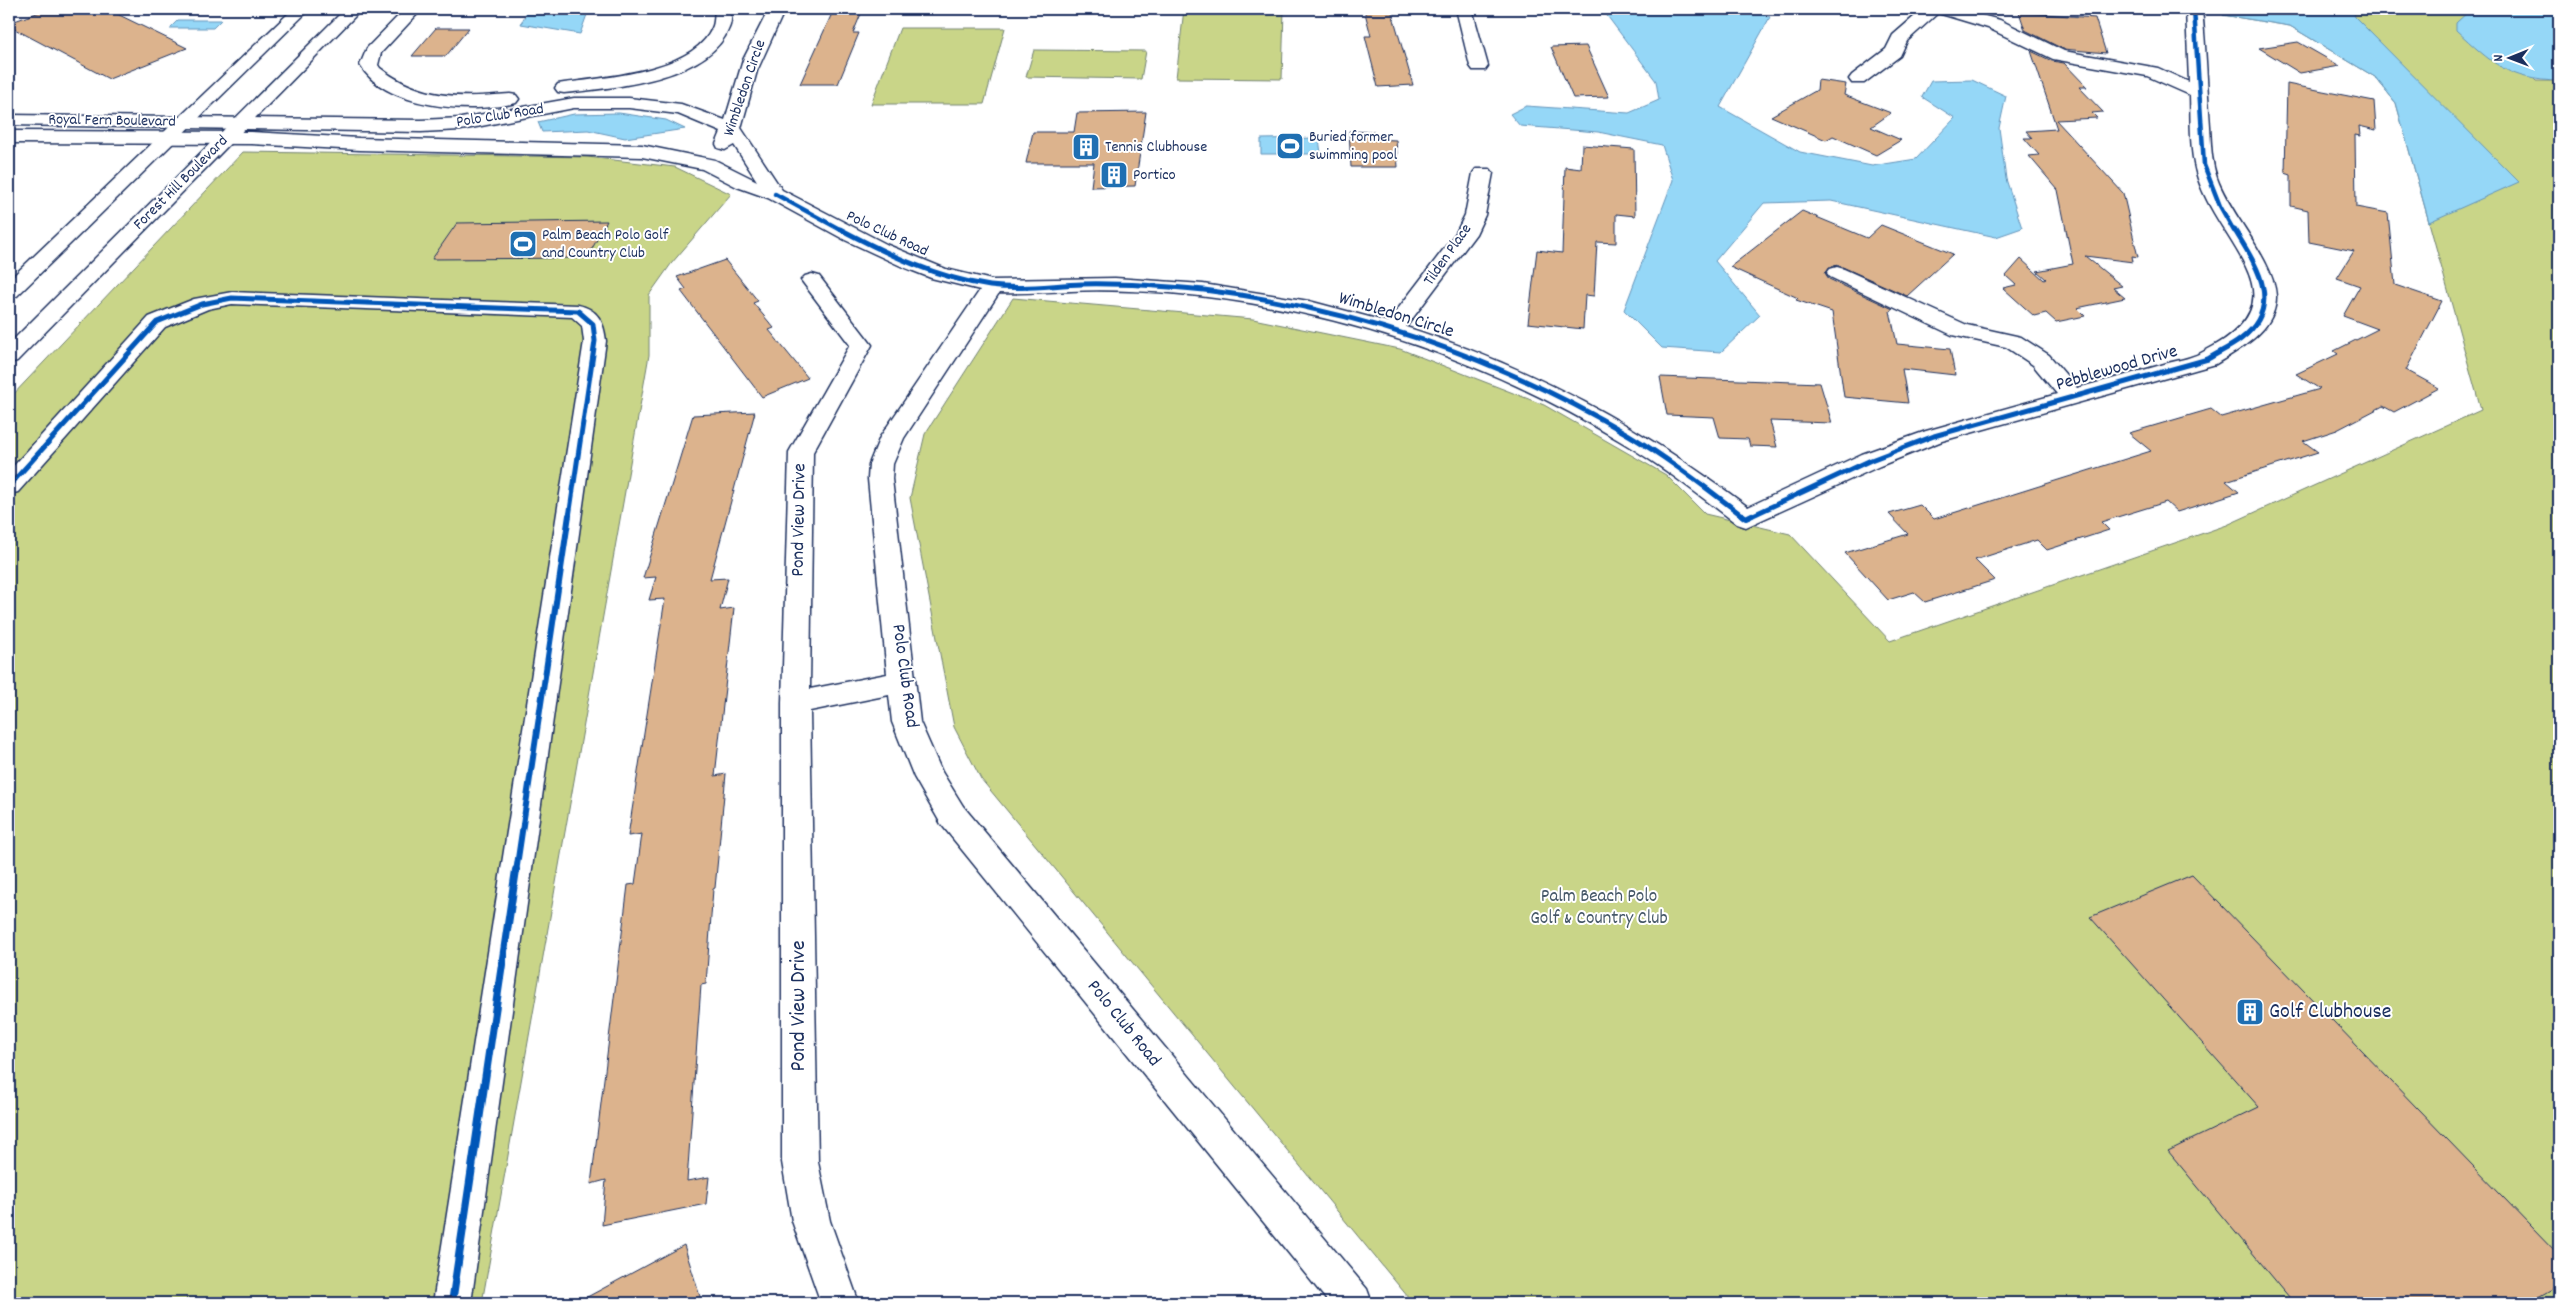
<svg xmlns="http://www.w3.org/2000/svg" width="2568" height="1312" font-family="Dekko,sans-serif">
  <rect width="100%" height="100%" fill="#fff"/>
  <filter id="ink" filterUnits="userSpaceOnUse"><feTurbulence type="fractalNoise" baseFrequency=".02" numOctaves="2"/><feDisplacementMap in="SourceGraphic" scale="10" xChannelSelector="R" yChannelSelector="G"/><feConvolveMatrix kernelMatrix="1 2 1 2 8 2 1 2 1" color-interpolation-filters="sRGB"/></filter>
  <g filter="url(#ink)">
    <g fill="#c9d588" stroke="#728273">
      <path d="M1184 9H1284L1282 79 1176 78Z"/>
      <path d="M2226 9H2491L2470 10 2536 81H2559V1303H1413L981 779 954 727 910 498 925 434 1013 298 1253 319 1400 349 1544 405 1666 475 1705 514 1790 534 1890 641 2227 525 2481 410 2396 103 2375 77 2290 26 2223 15Z"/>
      <path d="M900 28H1005L984 104H871Z"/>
      <path d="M1034 50 1146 51 1141 79 1026 77Z"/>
      <path d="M243 152 587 157 675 167 731 194 671 264 649 295V355L482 1303H9V399Z"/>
    </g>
    <g fill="#95d7f7" stroke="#6494ba">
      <path d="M528 9H589L580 34 521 24Z"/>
      <path d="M1602 9H1751L1770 17 1720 107 1800 152 1872 166 1916 159 1955 118 1922 97 1931 81 1972 80 2006 96 1999 128 2006 179 2022 228 1996 237 1831 201 1764 203 1715 261 1760 315 1721 352 1662 348 1624 310 1673 180 1662 145 1598 132 1520 126 1510 114 1526 106 1629 113 1659 100 1656 81Z"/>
      <path d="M2226 9H2353L2355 17 2519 182 2429 222 2396 103 2375 77 2290 26 2223 15Z"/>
      <path d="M2491 9 2545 11 2559 9V81C2508 80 2492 63 2456 30V23L2470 10Z"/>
      <path d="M178 20H221L213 28H170Z"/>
      <path d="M619 113 666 120 685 129 625 138 588 130 542 132 538 122 574 114Z"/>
      <path d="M1319 138 1321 154H1261V139Z"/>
    </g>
    <g fill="#dcb38d" stroke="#1b2f5e">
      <path d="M48 9H107L187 48 109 79 9 26V23Z"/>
      <path d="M834 9H863L853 33H859L838 84H800Z"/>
      <path d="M1364 9H1391L1413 85 1378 87 1365 36H1371Z"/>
      <path d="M2019 12 2095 18 2106 53 2063 49 2025 30Z"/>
      <path d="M436 28H469L446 56H412Z"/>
      <path d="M2298 42 2340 66 2300 73 2259 48Z"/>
      <path d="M1586 46 1609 97 1573 98 1551 47Z"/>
      <path d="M2031 51 2052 61 2064 63 2087 87H2079L2103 112 2092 113 2097 118 2056 120 2123 193 2138 257 2132 256 2133 262 2085 256 2122 286 2113 288 2125 298 2077 308 2085 316 2056 322 2046 313 2034 316 2003 288 2016 285 2006 276 2021 259 2044 280 2046 279 2037 271 2073 264 2058 190 2029 156 2039 155 2024 138H2032L2026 131 2057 129Z"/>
      <path d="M1818 80 1846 84 1844 95 1891 113 1871 127 1901 140 1876 155 1833 136 1826 140 1771 116 1817 90Z"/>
      <path d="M2287 84 2374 101 2376 130 2359 126 2360 136 2355 135 2356 207 2388 213 2395 285 2442 301 2406 370 2439 388 2394 412 2383 406 2337 430 2303 441 2318 452 2226 481 2239 492 2177 512 2166 502 2101 522 2109 530 2047 550 2037 540 1975 560 1995 580 1925 602 1914 592 1888 600 1845 553 1908 534 1889 514 1920 505 1934 519 2151 451 2129 433 2211 409 2221 417 2320 389 2296 374 2338 354 2334 351 2378 329 2343 316 2360 286 2337 278 2354 251 2309 242 2308 210 2291 206V175L2285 173Z"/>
      <path d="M1146 112 1135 186 1091 187 1094 163H1026L1033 132H1074L1077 113Z"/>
      <path d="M1349 131 1374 132 1375 139 1396 140 1398 167H1351Z"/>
      <path d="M1582 145 1634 149 1635 216 1616 214V243L1597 242 1594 296 1585 295 1583 329 1528 323 1537 250 1562 253 1565 167 1581 169Z"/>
      <path d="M1802 211 1867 238 1881 225 1953 254 1907 296 1838 265 1829 267 1825 273 1829 279 1893 309 1890 311 1897 344 1950 349 1955 375 1902 369 1908 403 1844 397 1832 312 1796 300 1798 298 1730 267Z"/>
      <path d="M607 221 587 258 432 259 457 223Z"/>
      <path d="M725 260 758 301 753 303 774 328 769 330 808 378 762 397 681 291 686 289 677 277Z"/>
      <path d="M1660 377 1820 383 1832 423 1770 421 1777 447 1750 446 1748 439 1720 438 1714 417 1667 415Z"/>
      <path d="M755 412 710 579 728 578 720 610 734 608 715 776 726 774 715 888 713 889 706 984 701 985 687 1181 709 1177 706 1204 602 1225 606 1180 591 1184 628 885 635 884 642 834 628 836 665 599 649 600 656 577 643 578 693 415Z"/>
      <path d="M2192 875 2559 1255V1285L2528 1303H2294L2168 1151 2259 1107 2090 917Z"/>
      <path d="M684 1245 702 1303H576Z"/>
    </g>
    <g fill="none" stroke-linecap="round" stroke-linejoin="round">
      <defs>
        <g id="street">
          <path d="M405 9H422L381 53 378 65 380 68C422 100 460 98 510 94L516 95 519 99 516 103C472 114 386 109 360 65L367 48Z"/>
          <path d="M715 9H731C731 15 732 22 729 28 709 80 612 88 564 93L558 92 555 88 558 84 564 83C604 78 694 71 712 28 715 23 714 15 715 9Z"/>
          <path d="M769 9H785L757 71 741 128 782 190 888 245 946 269 992 280 1115 278 1203 284 1309 301 1388 322 1456 233 1465 215 1473 173 1476 169H1490L1493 173 1485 215 1476 234 1406 327C1535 369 1640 426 1748 507L1862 454 1926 431 2057 394 2033 365 2006 347 1952 335 1830 277 1827 273 1830 269 1837 267 1844 269 1967 325 2021 337 2049 355 2077 388C2105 381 2133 373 2161 365 2174 361 2189 359 2201 353 2308 301 2222 250 2198 179 2189 153 2191 122 2190 95L2147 76 2053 59 1988 28 1938 13 1907 41 1900 56 1864 83H1852L1849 79 1852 75 1886 49 1893 35 1923 9H1959L2000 20 2064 51 2158 68 2189 82 2186 9H2202C2206 48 2207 87 2210 126 2211 143 2211 161 2217 178 2230 215 2274 260 2276 296 2277 330 2240 349 2216 364L1942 441 1880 466 1746 527 1737 524C1699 495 1661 465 1620 441 1483 358 1330 307 1170 293 1137 291 1104 289 1071 291 1047 292 1023 294 999 293L904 438 893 464 892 479 920 722 942 772 963 806 1367 1289 1372 1303H1329L941 824 914 777 892 722 889 695 810 711 818 1162 830 1221 859 1303H821L792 1221 782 1162V703L789 452 850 345 801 280 805 276 812 274 819 276 872 345 813 452 810 689 887 674 868 479 869 464 880 437 980 290 931 278 903 267 845 240 768 198 737 187 702 169 642 157 359 150 251 144 9 143V131L251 132 359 138 642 145 715 160 757 181 734 145 725 150 718 148 716 144 721 132 678 114 629 108H574L461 130 421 132 9 125V115L421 120 461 118 574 98H629L681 104 725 120 743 60Z"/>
          <path d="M1456 9H1472L1488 66 1485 70H1473L1470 66Z"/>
          <path d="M232 292 578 305C598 309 604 322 606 341L471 1303H433L584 341 582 326 572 317 232 304 208 309 165 327 18 492 9 494V471L149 317 194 299Z"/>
        </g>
        <g id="secondary">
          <path d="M293 9H310L17 296 9 297V280Z"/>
          <path d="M345 9H362L17 361 9 363V344Z"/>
        </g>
      </defs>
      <use href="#street" stroke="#1b2f5e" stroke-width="3"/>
      <use href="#secondary" stroke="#1b2f5e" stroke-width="3"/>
      <use href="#street" fill="#fff" fill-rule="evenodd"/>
      <use href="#secondary" fill="#fff" fill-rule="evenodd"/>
      <defs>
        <g id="cycleway-far3">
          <path d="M2194 9 2204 165 2220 206 2234 231"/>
          <path d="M775 194 843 231"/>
        </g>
        <g id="cycleway-far2">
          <path d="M840 229C887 254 937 278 990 286 1020 290 1052 285 1082 284 1123 283 1163 286 1204 290 1354 308 1499 358 1629 435 1669 459 1707 488 1744 517"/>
          <path d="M9 486 157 322 202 304 232 298 578 311 593 324 595 341 569 517"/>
          <path d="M1749 517 1871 460 1934 436 2208 359C2219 352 2231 347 2241 339 2285 305 2256 265 2234 229"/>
        </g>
        <g id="cycleway-far1">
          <path d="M1742 515 1746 518 1752 515"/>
          <path d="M516 872 569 515"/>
        </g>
        <path id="cycleway" d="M452 1303 516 870"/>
      </defs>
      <use href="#cycleway-far3" stroke="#fff" stroke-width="6"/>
      <use href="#cycleway-far2" stroke="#fff" stroke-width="8"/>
      <use href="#cycleway-far1" stroke="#fff" stroke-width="9"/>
      <use href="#cycleway" stroke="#fff" stroke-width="11"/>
      <use href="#cycleway-far3" stroke="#0057b8" stroke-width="4.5"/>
      <use href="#cycleway-far2" stroke="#0057b8" stroke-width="5"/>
      <use href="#cycleway-far1" stroke="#0057b8" stroke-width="6"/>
      <use href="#cycleway" stroke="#0057b8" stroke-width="8"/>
    </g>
  </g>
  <defs>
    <symbol id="stadium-square" viewBox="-11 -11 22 22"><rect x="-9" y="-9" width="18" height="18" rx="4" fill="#1f6fb2" stroke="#fff"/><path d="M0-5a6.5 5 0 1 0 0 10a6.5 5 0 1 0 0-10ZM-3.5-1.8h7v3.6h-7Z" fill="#fff"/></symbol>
    <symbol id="building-square" viewBox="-11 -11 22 22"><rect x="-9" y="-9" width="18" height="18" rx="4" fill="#1f6fb2" stroke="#fff"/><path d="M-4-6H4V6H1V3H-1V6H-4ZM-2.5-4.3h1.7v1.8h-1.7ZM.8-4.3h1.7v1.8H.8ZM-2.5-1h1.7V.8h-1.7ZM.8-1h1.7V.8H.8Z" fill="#fff"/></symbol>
  </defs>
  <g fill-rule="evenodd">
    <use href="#stadium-square" x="1274" y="130" width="32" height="32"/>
    <use href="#building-square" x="1070" y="131" width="32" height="32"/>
    <use href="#building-square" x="1098" y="159" width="32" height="32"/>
    <use href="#stadium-square" x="507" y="228" width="32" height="32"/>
    <use href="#building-square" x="2234" y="996" width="32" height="32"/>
  </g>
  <g text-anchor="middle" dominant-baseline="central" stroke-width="4" stroke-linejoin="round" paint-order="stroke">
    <g font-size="16" fill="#1b2f5e" stroke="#fff">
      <text transform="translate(745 88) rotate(-71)">Wimbledon Circle</text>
      <text transform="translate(500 116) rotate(-9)">Polo Club Road</text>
      <text transform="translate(112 121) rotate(1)">Royal Fern Boulevard</text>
      <text transform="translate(181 183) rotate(-45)">Forest Hill Boulevard</text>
      <text transform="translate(887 234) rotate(25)">Polo Club Road</text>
      <text transform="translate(1448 255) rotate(-55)">Tilden Place</text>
    </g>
    <g font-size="16" fill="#1b2f5e" stroke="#fff" text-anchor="start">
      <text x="1309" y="137">Buried former<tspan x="1309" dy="18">swimming pool</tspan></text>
      <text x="1105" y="147">Tennis Clubhouse</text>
      <text x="1133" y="175">Portico</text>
      <text x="542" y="235">Palm Beach Polo Golf<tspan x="542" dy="18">and Country Club</tspan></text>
    </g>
    <g font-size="19" fill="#1b2f5e" stroke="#fff">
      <text transform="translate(1396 316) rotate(17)">Wimbledon Circle</text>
      <text transform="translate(2117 369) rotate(-16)">Pebblewood Drive</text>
      <text transform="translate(800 520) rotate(-89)">Pond View Drive</text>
      <text transform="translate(904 676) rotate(82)">Polo Club Road</text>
      <text transform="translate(1123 1024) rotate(51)">Polo Club Road</text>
    </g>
    <g font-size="19" fill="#465868" stroke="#fff">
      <text x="1599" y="897">Palm Beach Polo<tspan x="1599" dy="22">Golf &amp; Country Club</tspan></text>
    </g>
    <g font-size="22" fill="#1b2f5e" stroke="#fff">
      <text transform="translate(799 1006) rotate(-90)">Pond View Drive</text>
    </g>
    <g font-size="22" fill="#1b2f5e" stroke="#fff" text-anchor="start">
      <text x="2269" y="1012">Golf Clubhouse</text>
    </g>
  </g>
  <rect width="2568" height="1312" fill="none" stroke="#fff" stroke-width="30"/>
  <rect x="15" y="15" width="2538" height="1282" fill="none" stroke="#1b2f5e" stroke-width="2" filter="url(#ink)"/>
  <g transform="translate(2510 58) rotate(269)" stroke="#ffffff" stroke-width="4" paint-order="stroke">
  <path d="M0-4L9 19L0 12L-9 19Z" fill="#1b2f5e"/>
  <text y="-8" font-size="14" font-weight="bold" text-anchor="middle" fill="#1b2f5e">N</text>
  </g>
</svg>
